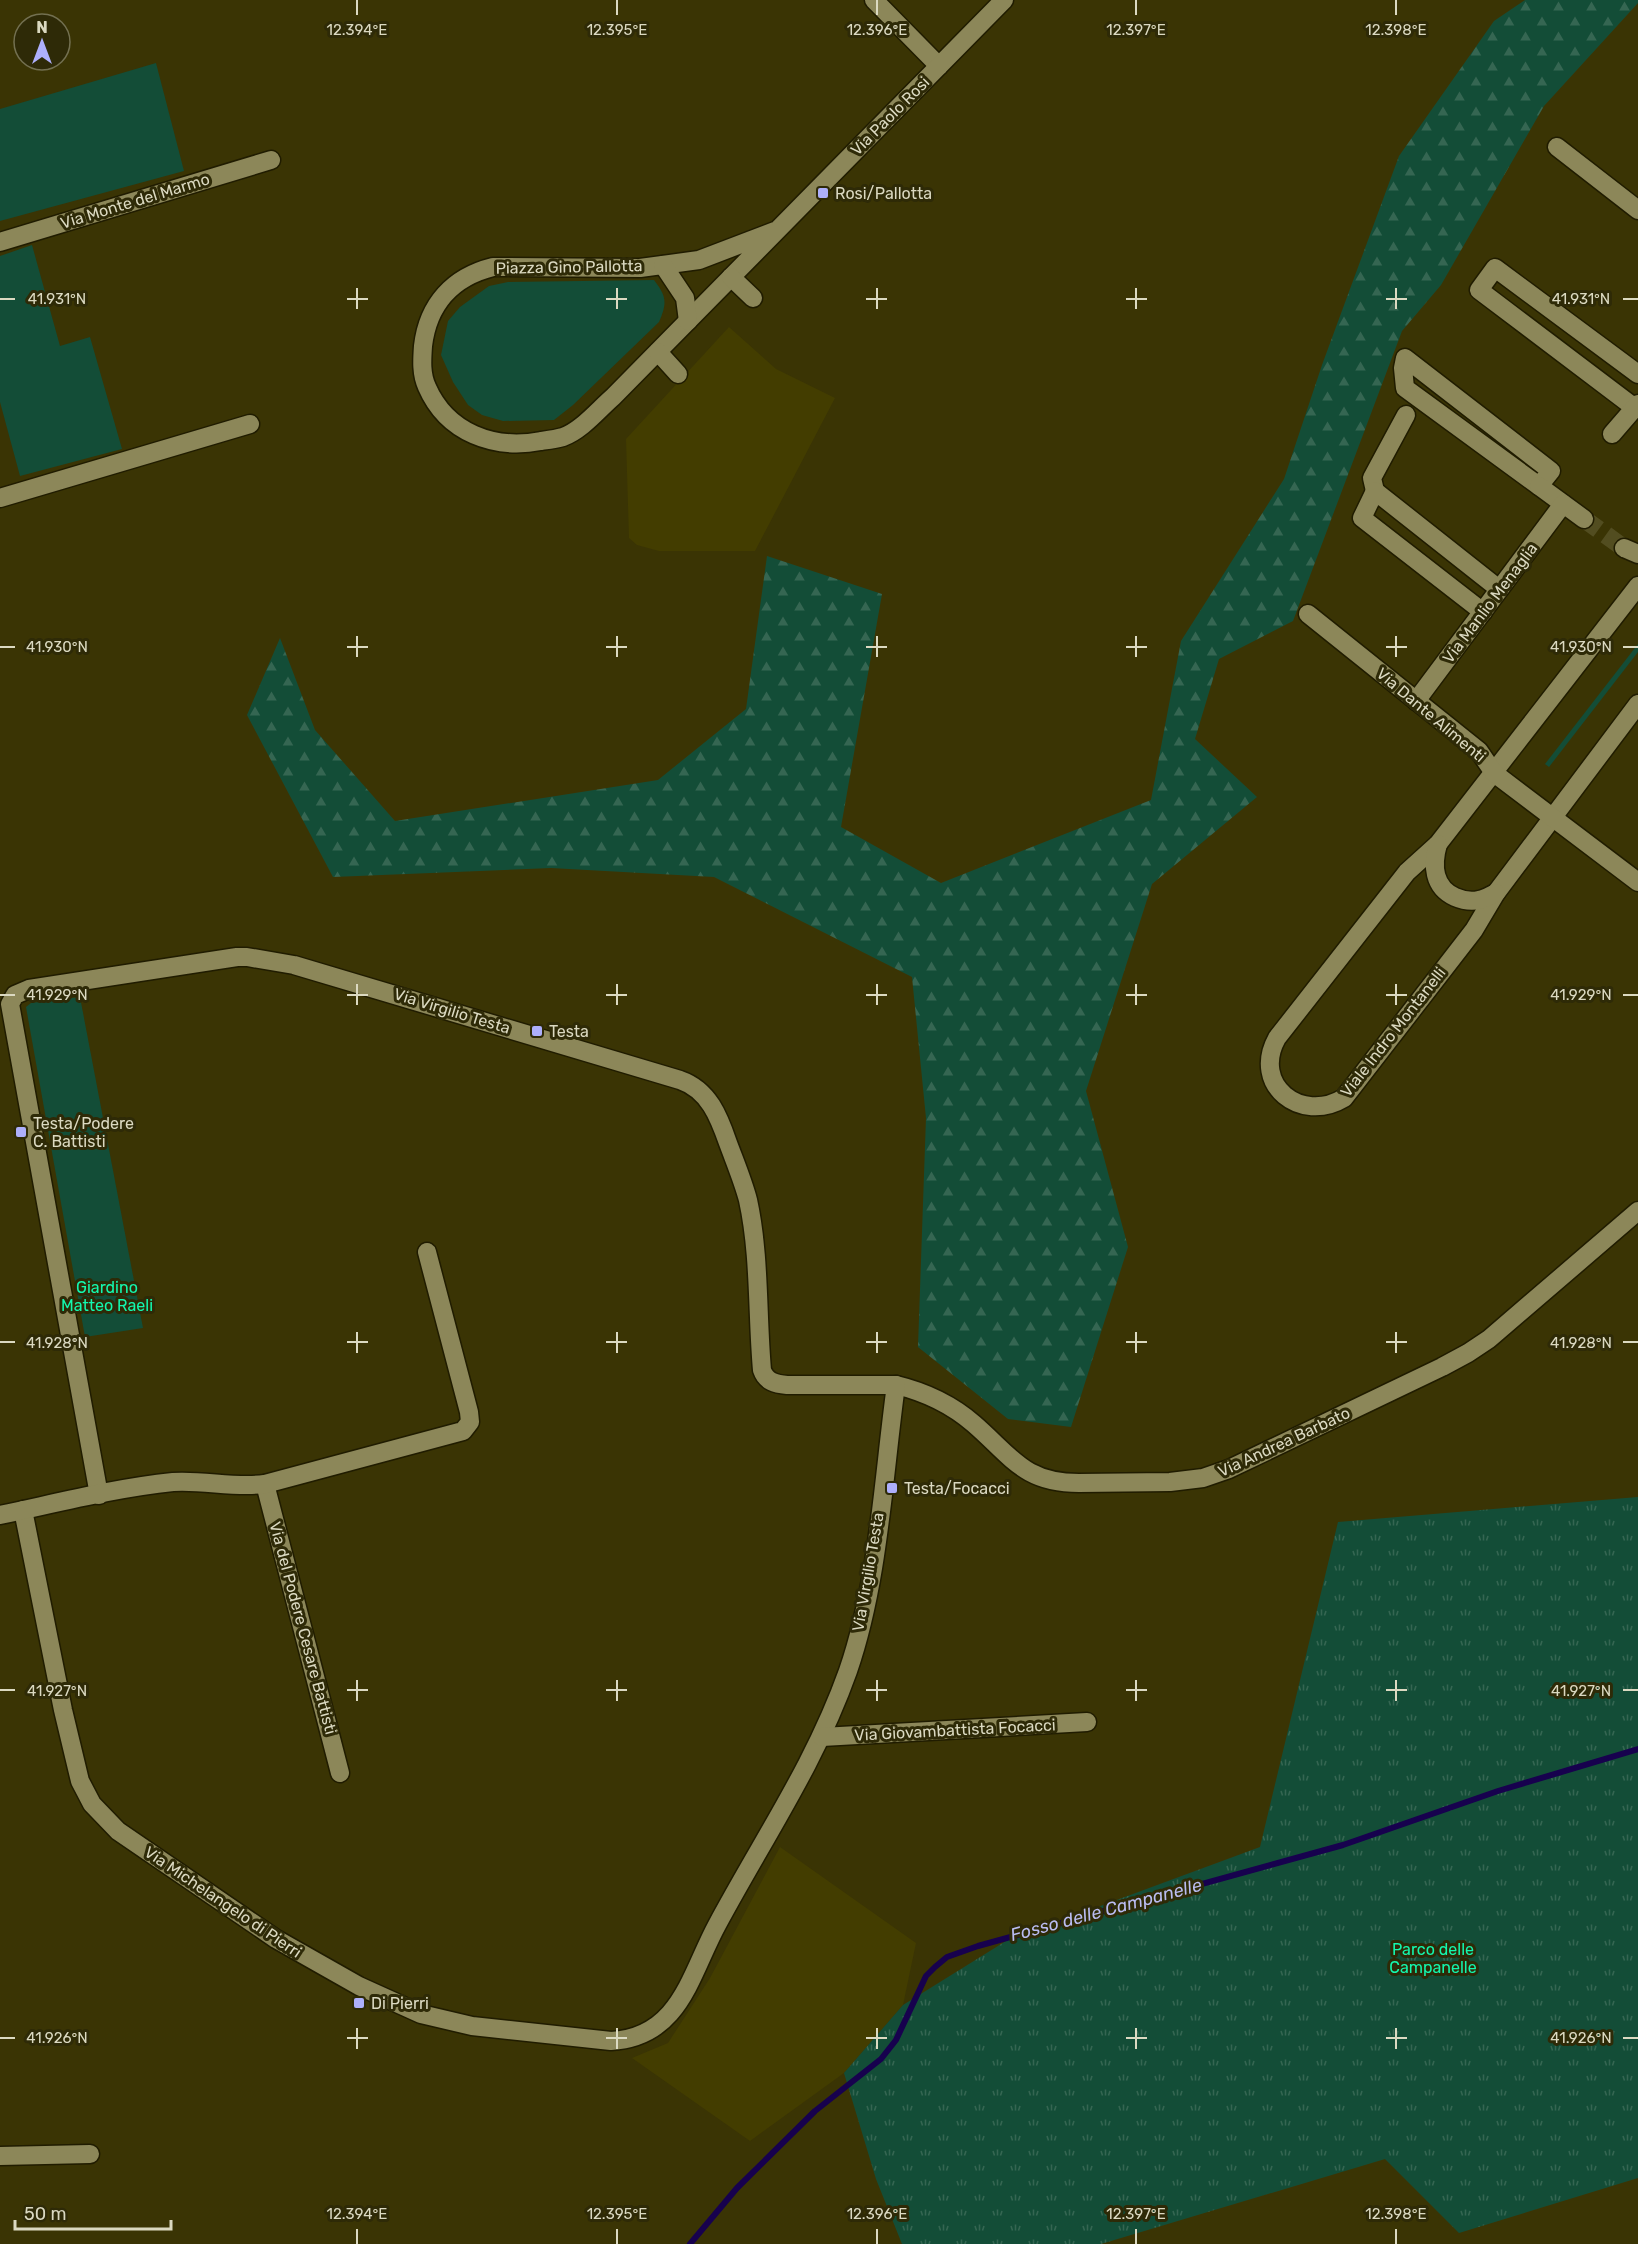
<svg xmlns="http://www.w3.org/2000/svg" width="1638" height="2244" font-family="Rubik,sans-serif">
  <defs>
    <pattern id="forest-firs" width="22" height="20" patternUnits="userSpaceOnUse" patternTransform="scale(1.5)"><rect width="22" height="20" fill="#134d37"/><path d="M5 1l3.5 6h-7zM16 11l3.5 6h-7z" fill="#356652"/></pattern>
    <pattern id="park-tufts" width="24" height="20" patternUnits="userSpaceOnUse" patternTransform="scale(1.5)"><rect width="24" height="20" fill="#134d37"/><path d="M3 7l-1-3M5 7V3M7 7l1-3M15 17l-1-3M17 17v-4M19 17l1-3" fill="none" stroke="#356652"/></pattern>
  </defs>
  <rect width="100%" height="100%" fill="#3a3404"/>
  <g fill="#433d00">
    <path d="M729 327 776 369 835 398 755 551H659L637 545 629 538 626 439Z"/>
    <path d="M780 1847 916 1943 903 2005 844 2073 750 2141 632 2058 668 2043 710 1978Z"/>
  </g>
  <g fill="#134d37">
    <path d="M156 63 184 171 0 221V109Z"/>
    <path d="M32 245 60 346 90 337 122 449 20 476 0 402V256Z"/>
    <path d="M654 280C667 297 667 303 659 322L573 405 554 420 503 421 482 415 468 405 453 382 441 355 448 321 460 307 489 286 508 282Z"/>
    <path d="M1638 644V652L1549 767 1545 764Z"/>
    <path d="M80 997 143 1328 85 1337 26 1007 31 1003Z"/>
  </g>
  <path fill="url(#forest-firs)" d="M1525 0H1638V3L1544 106 1441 285 1402 331 1293 621 1219 659 1195 739 1257 797 1152 884 1086 1091 1128 1247 1071 1427 1008 1419 918 1347 926 1118 912 977 714 877 551 868 333 877 247 715 280 638 315 730 395 821 658 780 746 709 767 556 882 594 841 827 941 883 1151 800 1181 641 1284 479 1322 365 1399 156 1494 21Z"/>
  <path fill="url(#park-tufts)" d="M1638 1497V2178L1459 2233 1385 2159 1101 2244H902L876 2179 844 2073 903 2005 1006 1941 1260 1847 1338 1522Z"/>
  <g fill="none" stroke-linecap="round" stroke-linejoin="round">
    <path stroke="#17014e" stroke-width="6" d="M690 2244 737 2188 815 2111 881 2059 896 2040 926 1976 935 1967 947 1957 978 1946 1343 1845 1498 1791 1638 1749"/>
    <path stroke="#524d20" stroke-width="18" stroke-dasharray="18 9" stroke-linecap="butt" d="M1584 519 1624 548"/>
    <defs>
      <g id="minor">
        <path d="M874 0 939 66"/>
        <path d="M1557 147 1638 210"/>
        <path d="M775 231 699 260 640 268 493 267C453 277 428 304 423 346 422 360 421 374 427 387 447 433 494 450 541 441 548 440 556 439 563 437 582 430 598 410 613 397L1004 0"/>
        <path d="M0 242 271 160"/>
        <path d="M663 265 685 298 688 321"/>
        <path d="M731 277 753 298"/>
        <path d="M658 352 678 374"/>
        <path d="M1405 358 1551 471 1539 486 1405 388 1403 368Z"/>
        <path d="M1635 408 1479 290 1495 268 1638 374"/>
        <path d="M1612 434 1638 404"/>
        <path d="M1539 486 1584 519"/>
        <path d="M1375 491 1372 478 1406 415"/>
        <path d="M0 498 250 424"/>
        <path d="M1624 548 1638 554"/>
        <path d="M1638 586 1438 844 1407 872 1277 1038C1251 1085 1301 1124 1344 1098L1474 930 1496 893 1638 704"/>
        <path d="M1483 612 1362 518 1375 491 1499 589"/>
        <path d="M1308 614 1479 751 1494 773 1638 882"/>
        <path d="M1416 701 1563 504"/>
        <path d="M1438 844C1432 865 1433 887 1455 897 1462 900 1471 902 1479 900 1485 899 1491 895 1496 893"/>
        <path d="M896 1385C925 1392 951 1404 974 1424 1012 1457 1024 1483 1079 1483L1170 1482 1203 1478 1229 1469 1442 1367 1468 1353 1489 1339 1638 1211"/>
        <path d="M265 1484 340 1773"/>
        <path d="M23 1510 63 1710 80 1781 92 1804 118 1831 276 1939 359 1986 421 2014 472 2026 611 2041C680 2037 690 1975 717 1925 763 1839 815 1764 848 1671 879 1581 883 1479 896 1385H787C776 1384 766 1382 762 1370 757 1314 760 1255 748 1200 743 1181 735 1162 728 1143 719 1117 709 1090 680 1080L294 965 247 957H237L29 989 15 995 10 1004 99 1495"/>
        <path d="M0 1515C57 1503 115 1488 173 1482 204 1480 235 1488 265 1484L463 1431 470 1422 469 1412 427 1252"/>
        <path d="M822 1737 1087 1722"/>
        <path d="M0 2156 90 2154"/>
      </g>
    </defs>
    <use href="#minor" stroke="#201c00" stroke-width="21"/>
    <use href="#minor" stroke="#8c8759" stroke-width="18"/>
  </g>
  <path fill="none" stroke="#dbd9c1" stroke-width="2" d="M357 0V15M617 0V15M877 0V15M1136 0V15M1396 0V15M357 288V309M617 288V309M877 288V309M1136 288V309M1396 288V309M0 299H15M347 299H368M606 299H627M866 299H887M1126 299H1147M1386 299H1407M1623 299H1638M357 636V657M617 636V657M877 636V657M1136 636V657M1396 636V657M0 647H15M347 647H368M606 647H627M866 647H887M1126 647H1147M1386 647H1407M1623 647H1638M357 984V1005M617 984V1005M877 984V1005M1136 984V1005M1396 984V1005M0 995H15M347 995H368M606 995H627M866 995H887M1126 995H1147M1386 995H1407M1623 995H1638M357 1332V1353M617 1332V1353M877 1332V1353M1136 1332V1353M1396 1332V1353M0 1342H15M347 1342H368M606 1342H627M866 1342H887M1126 1342H1147M1386 1342H1407M1623 1342H1638M357 1680V1701M617 1680V1701M877 1680V1701M1136 1680V1701M1396 1680V1701M0 1690H15M347 1690H368M606 1690H627M866 1690H887M1126 1690H1147M1386 1690H1407M1623 1690H1638M357 2028V2049M617 2028V2049M877 2028V2049M1136 2028V2049M1396 2028V2049M0 2038H15M347 2038H368M606 2038H627M866 2038H887M1126 2038H1147M1386 2038H1407M1623 2038H1638M357 2229V2244M617 2229V2244M877 2229V2244M1136 2229V2244M1396 2229V2244"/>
  <g fill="#adaffb" stroke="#2e2a07" stroke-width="2">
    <rect x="817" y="187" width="12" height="12" rx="3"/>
    <rect x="531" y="1025" width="12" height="12" rx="3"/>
    <rect x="15" y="1126" width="12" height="12" rx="3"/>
    <rect x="886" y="1482" width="12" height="12" rx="3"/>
    <rect x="353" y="1997" width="12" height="12" rx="3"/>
  </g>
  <g text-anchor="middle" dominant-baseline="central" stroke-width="6" stroke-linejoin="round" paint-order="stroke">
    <g font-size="16" fill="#dbd9c1" stroke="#2e2a07">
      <text transform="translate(890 116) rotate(-45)">Via Paolo Rosi</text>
      <text transform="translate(135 201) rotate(-17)">Via Monte del Marmo</text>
      <text transform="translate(569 267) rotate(-1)">Piazza Gino Pallotta</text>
      <text transform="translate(1490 603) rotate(-53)">Via Manlio Menaglia</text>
      <text transform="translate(1431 715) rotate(40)">Via Dante Alimenti</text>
      <text transform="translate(452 1011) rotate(17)">Via Virgilio Testa</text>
      <text transform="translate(1393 1032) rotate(-52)">Viale Indro Montanelli</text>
      <text transform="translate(1284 1442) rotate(-25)">Via Andrea Barbato</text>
      <text transform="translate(868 1572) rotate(-80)">Via Virgilio Testa</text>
      <text transform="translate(303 1628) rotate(75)">Via del Podere Cesare Battisti</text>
      <text transform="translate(955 1730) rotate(-3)">Via Giovambattista Focacci</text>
      <text transform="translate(223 1902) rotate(34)">Via Michelangelo di Pierri</text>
    </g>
    <g font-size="16" fill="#dbd9c1" stroke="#2e2a07" text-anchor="start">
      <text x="835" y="193">Rosi/Pallotta</text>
      <text x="549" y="1031">Testa</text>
      <text x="33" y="1123">Testa/Podere<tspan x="33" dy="18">C. Battisti</tspan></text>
      <text x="904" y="1488">Testa/Focacci</text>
      <text x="371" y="2003">Di Pierri</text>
    </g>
    <g font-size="16" fill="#13f8af" stroke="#2e2a07">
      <text x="107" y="1287">Giardino<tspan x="107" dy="18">Matteo Raeli</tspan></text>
      <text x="1433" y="1949">Parco delle<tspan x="1433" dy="18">Campanelle</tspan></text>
    </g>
    <g font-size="18" font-style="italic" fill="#babcf1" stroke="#2e2a07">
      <text transform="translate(1106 1910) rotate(-15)">Fosso delle Campanelle</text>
    </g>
  </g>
  <g font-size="15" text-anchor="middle" fill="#dbd9c1" stroke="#2e2a07" stroke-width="6" stroke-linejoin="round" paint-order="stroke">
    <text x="357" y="35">12.394°E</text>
    <text x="617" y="35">12.395°E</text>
    <text x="877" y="35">12.396°E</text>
    <text x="1136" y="35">12.397°E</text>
    <text x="1396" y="35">12.398°E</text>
    <text x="57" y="304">41.931°N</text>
    <text x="1581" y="304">41.931°N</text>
    <text x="57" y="652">41.930°N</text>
    <text x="1581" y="652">41.930°N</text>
    <text x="57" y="1000">41.929°N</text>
    <text x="1581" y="1000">41.929°N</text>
    <text x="57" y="1348">41.928°N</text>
    <text x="1581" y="1348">41.928°N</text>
    <text x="57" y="1696">41.927°N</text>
    <text x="1581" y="1696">41.927°N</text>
    <text x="57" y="2043">41.926°N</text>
    <text x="1581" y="2043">41.926°N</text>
    <text x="357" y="2219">12.394°E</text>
    <text x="617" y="2219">12.395°E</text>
    <text x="877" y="2219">12.396°E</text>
    <text x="1136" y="2219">12.397°E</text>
    <text x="1396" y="2219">12.398°E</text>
  </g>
  <g transform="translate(42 42)"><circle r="28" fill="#2e2a07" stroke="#737051" stroke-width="1.5"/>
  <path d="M0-4.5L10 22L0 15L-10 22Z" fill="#adaffb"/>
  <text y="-9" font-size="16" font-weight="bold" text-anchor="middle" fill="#dbd9c1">N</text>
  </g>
  <path d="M15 2220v9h156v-9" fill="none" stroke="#dbd9c1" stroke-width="3"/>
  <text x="24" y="2220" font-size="18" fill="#dbd9c1" stroke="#2e2a07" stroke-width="4.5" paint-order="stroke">50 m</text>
</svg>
